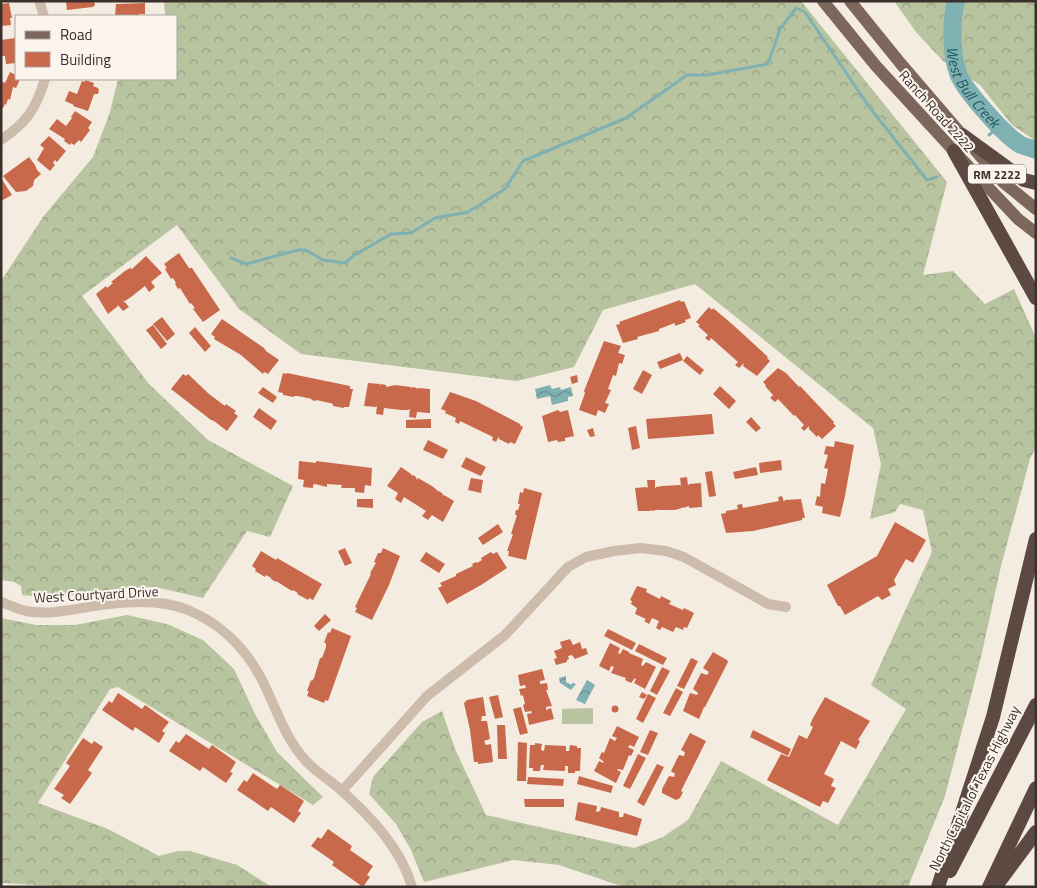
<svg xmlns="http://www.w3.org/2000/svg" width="1037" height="888" font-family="'Titillium Web',sans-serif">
  <defs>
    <pattern id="forest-crowns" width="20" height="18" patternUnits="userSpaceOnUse" patternTransform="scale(1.25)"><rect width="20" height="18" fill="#b8c4a0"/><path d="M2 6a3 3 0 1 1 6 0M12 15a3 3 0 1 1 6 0" fill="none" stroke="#97a083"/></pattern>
    <pattern id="water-waves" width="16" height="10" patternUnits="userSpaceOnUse" patternTransform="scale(1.25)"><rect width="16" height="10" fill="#7fb0b2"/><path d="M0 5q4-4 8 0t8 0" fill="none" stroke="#699091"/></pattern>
  </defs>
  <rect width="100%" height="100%" fill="#f4ebe1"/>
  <path fill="#b8c4a0" d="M593 708V724H562V709Z"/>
  <g fill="url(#forest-crowns)">
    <path d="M164 1H801L947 182 923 275 953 271 985 304 1014 289 1036 338V448L1030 459 1001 566 981 657 945 796 908 887H624L559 865 513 860 424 882 411 850 396 824 369 794 373 777 422 722 442 711 455 749 486 815 634 848 663 837 688 820 721 761 838 825 906 709 871 685 932 552 923 510 900 504 895 512 870 519 881 464 873 428 695 284 603 310 574 367 517 381 301 354 239 309 177 225 82 296 149 384 208 440 293 486 270 537 247 531 203 598 155 587 123 588 51 598 22 595 21 586 14 582 1 580V281L43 217 93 157 110 112 118 79H176V16H165Z"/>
    <path d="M894 1H1036V141L1012 125 980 85 943 61 916 32Z"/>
    <path d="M127 615 167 624 203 640 234 669 255 714 277 752 323 797 313 805 118 687 110 689 38 803 108 829 159 856 178 851H190L237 865 272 887H76L1 883V618L36 625H75Z"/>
  </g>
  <g fill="url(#water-waves)">
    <path d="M550 385 552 389 560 387 561 390 571 387 573 396 568 397V401L552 405 550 396 537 399 535 389Z"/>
    <path d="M566 676V682L572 685V683L576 684 571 690 560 683 559 678Z"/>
    <path d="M587 680 595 685 585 704 576 700Z"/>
  </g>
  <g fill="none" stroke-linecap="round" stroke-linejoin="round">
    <g stroke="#7fb0b2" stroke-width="3">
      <path d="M989 135 1000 126"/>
      <path d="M231 258 246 264 298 250H306L323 260 345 263 353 256 391 234 411 233 435 218 468 212 505 189 523 161 626 118 687 75H707L768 64 780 29 796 8 805 12 870 108 927 180 937 177"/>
    </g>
    <path stroke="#7fb0b2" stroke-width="18" id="s1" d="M956 1C951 20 951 55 958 73 963 89 1006 137 1021 145 1026 147 1031 148 1036 150"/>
  </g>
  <g fill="#c8694b">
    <path d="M66 1H94L95 5 93 7 67 10Z"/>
    <path d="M9 3 12 18H10L11 25 1 26V4Z"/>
    <path d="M145 3V14H139V16H115L116 4Z"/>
    <path d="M16 38V63L6 64 5 56H1V40Z"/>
    <path d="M10 72 16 75V79H20L16 88 13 87 10 100 8 99 6 105 5 104 3 108H1V81L5 83Z"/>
    <path d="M85 80 94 83 93 86 98 88 99 90 98 94H94L88 111 73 106 74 105 65 101 69 91 77 94 82 81 85 82Z"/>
    <path d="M75 111 92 122 88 128 90 130 81 142 79 140 74 145 71 143 70 145 64 141 65 139 49 129 57 119 66 126 72 118 71 117Z"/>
    <path d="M49 136 66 151 57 162 55 160 53 163 55 165 50 171 37 160 44 148 40 145Z"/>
    <path d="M29 157 35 165 37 170 41 174 34 180 33 186 26 191 16 192 3 176Z"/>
    <path d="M1 178 12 195 1 201Z"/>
    <path d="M179 253 189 268H192L220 310 203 322 193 309 195 308 191 303 190 304 180 288 178 289 175 284 176 283 173 278 171 279 165 269 167 268 164 264Z"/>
    <path d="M146 256 162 273 151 282 155 287 149 292 145 286 131 297 125 301 123 300 129 307 123 311 117 304 118 306 108 314 96 294 106 286 107 288 113 283 111 282 125 271 130 268 132 269Z"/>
    <path d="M680 300 681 302 684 301 691 318 685 320 686 322 675 326V323L659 329V331L637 337 638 339 623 343 616 325 620 324 619 322Z"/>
    <path d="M709 307 712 310 713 308 732 324 768 357 767 358 770 361 757 376 743 366 744 363 739 368 735 365 738 362 711 338 709 341 705 338 708 335 698 326 700 325 696 322Z"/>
    <path d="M162 317 175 334 167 341 153 324Z"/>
    <path d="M222 319 264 348 266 351 279 360 268 374 264 372 263 374 241 355 214 339 215 337 211 334Z"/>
    <path d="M153 325 167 344 161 349 146 330Z"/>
    <path d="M195 327 211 346 205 352 189 333Z"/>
    <path d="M604 341 621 346 618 353 625 355 622 364 619 363 616 376 613 375 608 389 611 390 605 403 609 404 605 413 598 410 596 416 579 410 585 393 584 391Z"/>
    <path d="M680 353 683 360 660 369 657 362Z"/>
    <path d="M687 356 704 370 700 375 683 361Z"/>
    <path d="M778 368 786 373 799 387 800 386 834 422 833 423 836 426 822 439 818 435 817 437 809 429V426L804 431 801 428 804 425 795 415 794 416 778 399 775 402 770 398 773 395 765 386 766 385 763 382Z"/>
    <path d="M643 370 652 375 642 394 633 389Z"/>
    <path d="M283 373 286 374 287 373 350 386V389H353L349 407H344V408L333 406V404L330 403 316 400V401L311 400 312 399 298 396H294V397L283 395V393L278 392Z"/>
    <path d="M183 374 186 376 188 374 209 394 225 406 226 404 236 411 234 413 238 416 227 431 214 421 211 420 171 389Z"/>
    <path d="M577 375 578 382 572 384 570 377Z"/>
    <path d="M368 383 380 384 381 386V384L386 385V387L395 385 411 387V389L412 387 417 388V390L418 388 430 389V413L417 412 416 418 409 417 410 409 408 410H401L384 408 383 415 376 414 377 406 376 407 364 406Z"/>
    <path d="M720 386 736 401 729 409 713 394Z"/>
    <path d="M263 387 277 397 273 403 258 393Z"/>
    <path d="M450 392 476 401 520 424V425L523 427 515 444 510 442 509 444 499 439V436L496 442 492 440 493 437 460 421 459 424 455 422 456 418 445 413 446 411 441 409Z"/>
    <path d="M259 408 277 421 271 430 253 417Z"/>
    <path d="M558 410 560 412 568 410 574 436 565 438V441L558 442 557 440 548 442 542 416Z"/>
    <path d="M712 414 714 434 648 439 646 419Z"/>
    <path d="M751 417 761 428 756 432 746 422Z"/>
    <path d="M431 419V428H406V420Z"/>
    <path d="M636 426 640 448 632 450 628 428Z"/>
    <path d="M593 428 595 436 590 437 587 430Z"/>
    <path d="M428 440 448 450 443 459 423 450Z"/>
    <path d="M835 441 854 445 845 496 840 517 822 513 823 507 815 505 817 496 820 497 821 483 825 484 828 469 824 468 828 455 824 454 826 446 834 447Z"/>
    <path d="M466 457 486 467 481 476 461 467Z"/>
    <path d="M781 460 782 470 760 473 759 463Z"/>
    <path d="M299 461 316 463V461L372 468 371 486 365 485 364 493 355 492V488H341L342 485 327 484V487L315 484 313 485V488L303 487 304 480 298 479Z"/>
    <path d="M401 467 411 474 412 476 413 475 416 477 417 480 418 478 432 486 438 491 437 492 439 491 443 494V496L444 495 454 501 443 522 432 515 428 520 422 516 426 511 404 497 401 503 395 499 398 493 387 486Z"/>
    <path d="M756 467 758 475 735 479 733 472Z"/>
    <path d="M712 471 716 496 709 497 705 472Z"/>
    <path d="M687 477 688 486 689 484 701 483 702 507 689 508V506L683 508V507L682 508 675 510H658L656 509 657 510 652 511V509L651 511H638L635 488 647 487 648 489 647 480H655V489L656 487 662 486 680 485 681 486 680 478Z"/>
    <path d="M471 478 483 480 481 493 468 490Z"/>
    <path d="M524 488 542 493 526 560 508 556 509 551H507L513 534H511L517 515H515L516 510H518L520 504H518L520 492 523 493Z"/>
    <path d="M782 496 784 502 785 500 801 499 805 518H802V520L753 531 726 533 721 514 726 513V511L738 509 737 505 742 504 743 508 779 501 778 497Z"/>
    <path d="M357 499H373V508L357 507Z"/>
    <path d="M895 522 926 540 913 563 906 559 894 580 896 585 888 589 891 595 882 600 878 596 845 615 840 606H838L827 585 877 556Z"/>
    <path d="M498 524 503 532 483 545 478 538Z"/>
    <path d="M345 548 352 563 345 566 338 551Z"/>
    <path d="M383 548 400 556 389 585 372 620 355 612 357 608 355 607 371 574 370 573 376 563 374 562 378 553H381Z"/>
    <path d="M261 551 276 560 277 558 322 584 313 600 309 598 308 600 297 594 298 593 293 590 292 591 276 581V582L271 579V578L266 575 265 577 255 571 256 569 252 566Z"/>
    <path d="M426 552 445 564 439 573 420 561Z"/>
    <path d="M491 552 493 554 497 552 507 568 481 585 447 604 438 588 442 586 440 583 456 576V574L473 566 472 564 476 562 477 563 482 560 481 558Z"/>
    <path d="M637 586 647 589 646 592 660 599 661 596 671 601 669 604 683 610 684 608 694 613 687 628 684 627 683 630 676 627 673 632 662 627 660 630 656 628 659 621 652 618 649 624 644 621 646 619 635 614 637 608 631 604 632 601 630 600Z"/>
    <path d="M325 614 331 620 319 631 314 626Z"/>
    <path d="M332 628 351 636 328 701 325 700 324 703 307 696 309 691H307L311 680 312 681 314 678 320 658H322L326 647V643H324L328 632 330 633Z"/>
    <path d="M608 629 636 643 632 650 604 636Z"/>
    <path d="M570 639 573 645 580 642 582 649 586 648 588 654 575 659 572 655 568 656 569 659 567 660V662L556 665 554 659 557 658 554 651 562 648 560 642Z"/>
    <path d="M610 643 620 648 618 653 620 654 623 649 629 652V653L643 659 641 665 643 666 646 662 656 667 645 689 634 683 636 679 635 678 631 683 625 680 626 678 611 673 614 667 611 666 609 671 599 666Z"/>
    <path d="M639 644 667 658 663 665 635 651Z"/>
    <path d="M713 652 727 660 728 662 705 707H704L699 719 683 711 690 693 697 695 698 693 693 689 701 673 707 675 709 672 703 668Z"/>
    <path d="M691 658 698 661 684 689 677 686Z"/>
    <path d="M662 667 670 671 657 695 650 691Z"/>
    <path d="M542 669 545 680 540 681V684L547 683 548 690H546L552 706 546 707V710L551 708 554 719 529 725 527 714 532 713 531 711 525 712 523 705 525 704 523 695 521 696 519 689 526 688 525 685 520 686 518 675Z"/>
    <path d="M676 688 683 692 670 716 663 713Z"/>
    <path d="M642 692 647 695 644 699 639 697Z"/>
    <path d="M118 693 142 709 145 705 169 722 162 731 165 733 159 743 135 727 133 731 102 710 109 701 112 703Z"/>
    <path d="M648 694 656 698 643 723 636 719Z"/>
    <path d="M498 695 503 717 495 719 489 697Z"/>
    <path d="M483 697 486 716H482L481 721H487L490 739 484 741 486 745 491 744 493 762 478 764V762H474L470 730 464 703 467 700Z"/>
    <path d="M825 697 870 721 858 740 860 741 856 749 841 741 824 774 834 779 831 786 836 788 828 803 823 801 820 807 767 780 781 754 789 757 799 735 807 739 813 727 810 725 813 718Z"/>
    <circle cx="615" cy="709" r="3.5"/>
    <path d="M521 707 528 733 520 735 513 709Z"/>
    <path d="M497 725H505L507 759H498Z"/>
    <path d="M617 726 639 737 634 747 630 745 628 747 634 750 631 756 629 755 623 770 618 769 617 770 621 772 616 783 594 771 599 761 603 763 604 762 599 758 602 752 604 753 610 738 615 741 617 738 612 736Z"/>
    <path d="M650 730 658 733 648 755 640 752Z"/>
    <path d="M753 730 791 749 788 756 750 737Z"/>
    <path d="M690 733 706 741 681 791 683 792 680 798 676 800 662 793V789L669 776 674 777 675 774 671 771 679 755 684 756 685 752 681 750Z"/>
    <path d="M186 734 209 749 212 745 236 762 230 772 233 773 226 783 203 767 200 771 169 751 176 741 179 743Z"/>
    <path d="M83 738 92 744 94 741 103 747 88 770 92 773 70 804 61 798 64 795 54 789 70 766 66 763Z"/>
    <path d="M518 742 527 743 526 781H517Z"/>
    <path d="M535 743 542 744 541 750 544 751 545 745 566 746V751H569L570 745 577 746V748H581L580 771H575V773H568V766H565V771L543 770 544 765H541L540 771H533V768H529L530 745H535Z"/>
    <path d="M638 754 646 758 630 789 623 786Z"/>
    <path d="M657 764 664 767 644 806 637 802Z"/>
    <path d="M253 773 277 789 280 785 304 801 298 811 301 813 294 823 271 807 268 811 237 790 244 780 247 782Z"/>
    <path d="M579 776 613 786 611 793 577 784Z"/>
    <path d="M528 777 564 779 563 786 527 784Z"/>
    <path d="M524 799H564V807H525Z"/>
    <path d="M578 802 597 806 596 812 600 811 601 807 619 812V817H623L624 813 642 819 637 836 575 820Z"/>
    <path d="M328 829 352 846 350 850 373 866 367 875 370 877 363 887 332 865 334 862 311 846 318 837 321 839Z"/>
  </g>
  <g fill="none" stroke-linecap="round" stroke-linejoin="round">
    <g stroke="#cdbbac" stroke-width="10">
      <path d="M39 1 44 16"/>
      <path d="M1 140C27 122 36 109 45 79"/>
      <path d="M1 602C9 605 18 609 26 611 54 616 82 607 109 604 134 601 164 600 188 610 220 623 245 648 261 678 276 707 284 737 306 761 316 772 330 780 341 790 370 816 401 848 412 887"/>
      <path d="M342 791 427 696 505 635 568 567 586 557 614 551 641 548 666 551 684 557 768 604 786 607"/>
    </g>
    <g stroke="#7d675c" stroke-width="12">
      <path d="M823 1 876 66 954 151 1018 219 1036 233"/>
      <path d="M850 1 901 64 962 135 1003 182 1036 209"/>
    </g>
    <g stroke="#5c4a42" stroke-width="14">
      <path d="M962 135 1024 180 1036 183"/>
      <path d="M954 151 1036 298"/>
      <path d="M950 871 1036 705"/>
      <path d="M996 886 1036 832"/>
      <path d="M938 887 993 717 1036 539"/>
      <path d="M989 887 1036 788"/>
    </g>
  </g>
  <g text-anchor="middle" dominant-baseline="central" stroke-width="4" stroke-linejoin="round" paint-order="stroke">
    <rect fill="#fbf5ee" stroke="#756b66" stroke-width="1" x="968" y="164.5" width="58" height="19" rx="4"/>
    <g font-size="12" font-weight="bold" fill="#3b302b">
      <text x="997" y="174">RM 2222</text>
    </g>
    <g font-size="14" fill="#3b302b" stroke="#fbf5ee">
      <text transform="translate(937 111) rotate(48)">Ranch Road 2222</text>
      <text transform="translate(96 594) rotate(-3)">West Courtyard Drive</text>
      <text transform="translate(974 788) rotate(-63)">North Capital of Texas Highway</text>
    </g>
    <g font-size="15" font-style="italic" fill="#1f5a5e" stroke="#fbf5ee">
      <text stroke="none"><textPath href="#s1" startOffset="92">West Bull Creek</textPath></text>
    </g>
  </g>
  <rect width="1037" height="888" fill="none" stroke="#3b302b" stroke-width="5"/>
  <rect x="15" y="15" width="162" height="65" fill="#fbf5ee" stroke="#aea6a0"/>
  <rect x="25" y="31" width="25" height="8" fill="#7d675c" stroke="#aea6a0"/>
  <text x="60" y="40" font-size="15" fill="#3b302b">Road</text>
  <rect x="25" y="52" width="25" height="15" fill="#c8694b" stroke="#aea6a0"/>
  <text x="60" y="65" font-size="15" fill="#3b302b">Building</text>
</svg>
